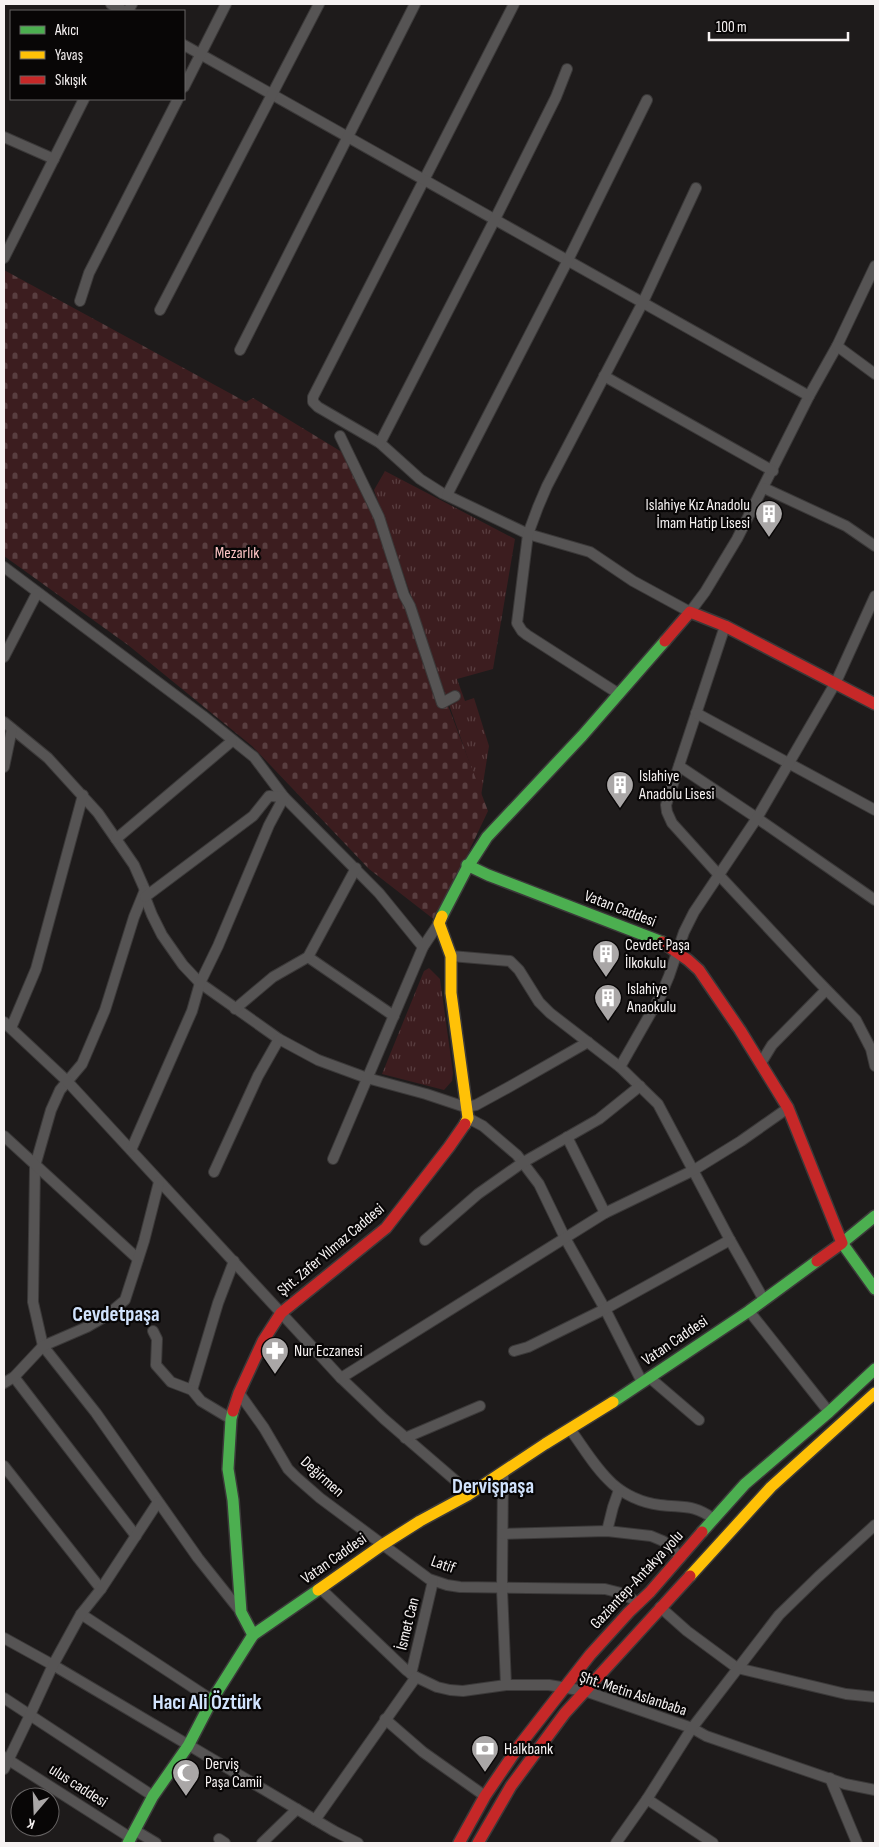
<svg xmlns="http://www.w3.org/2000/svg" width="879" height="1847" font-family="'Sofia Sans Condensed',sans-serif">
  <defs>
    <pattern id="grass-tufts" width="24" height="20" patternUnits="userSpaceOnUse" patternTransform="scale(1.25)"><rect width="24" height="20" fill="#3c1d1f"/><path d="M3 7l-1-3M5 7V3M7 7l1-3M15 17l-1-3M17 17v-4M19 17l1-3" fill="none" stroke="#593e40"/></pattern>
    <pattern id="cemetery-stones" width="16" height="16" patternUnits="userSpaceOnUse" patternTransform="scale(1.25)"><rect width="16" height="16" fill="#3c1d1f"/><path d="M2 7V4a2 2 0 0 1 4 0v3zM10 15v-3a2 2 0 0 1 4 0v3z" fill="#593e40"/></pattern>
  </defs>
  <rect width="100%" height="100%" fill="#1e1b1b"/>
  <g fill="url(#grass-tufts)">
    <path d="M385 471 515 539 493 669 457 679 465 701 474 698 489 746 481 796 374 490Z"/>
    <path d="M429 968 440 979 453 1073 452 1081 444 1090 382 1074 424 971Z"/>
  </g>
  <path fill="url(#cemetery-stones)" d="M4 270 246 402 253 398 355 460 488 811 436 921 369 869 252 746 128 645 4 556Z"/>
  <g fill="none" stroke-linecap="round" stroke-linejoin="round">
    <defs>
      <g id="street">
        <path d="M111 4 124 11"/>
        <path d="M514 4 313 397V402L318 407 380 443 420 479 442 493 528 534 590 552 633 581 690 612 705 592 737 539 809 396 837 346 875 266"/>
        <path d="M128 11 132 4"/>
        <path d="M184 45 809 396"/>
        <path d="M184 87 226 4"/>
        <path d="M4 137 54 159"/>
        <path d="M4 258 84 99"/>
        <path d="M80 301 89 273 178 99"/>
        <path d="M160 310 319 4"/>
        <path d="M837 346 875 374"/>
        <path d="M240 350 415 4"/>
        <path d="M604 376 773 471"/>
        <path d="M340 436 379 517 404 595 410 606 442 703 455 696"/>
        <path d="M380 443 495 219 556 97 567 69"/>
        <path d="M764 488 846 526 875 546"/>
        <path d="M447 495 568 260 647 100"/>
        <path d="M4 567 203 716 254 757 284 797 379 893 423 947"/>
        <path d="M725 626 666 805 667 812 672 823 718 874 816 979 856 1020 871 1049 875 1066"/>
        <path d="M4 657 37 593"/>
        <path d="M619 694 527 635 522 631 517 623 528 534 538 507 547 486 643 302 696 188"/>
        <path d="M696 713 875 810"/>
        <path d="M4 722 48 758 98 813 134 865 145 890V897L152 915 162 935 183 965 200 983 279 1039 318 1060 367 1078 426 1094 465 1107 476 1105 509 1087 588 1042"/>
        <path d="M679 766 757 818 875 900"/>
        <path d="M4 767 12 729"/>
        <path d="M116 839 232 741"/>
        <path d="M145 890 134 917 105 1010 82 1064 60 1090 51 1110 35 1166 33 1302 43 1346 96 1413 198 1558 241 1612"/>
        <path d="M451 956 510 961 519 970 539 1002 550 1013 620 1067 658 1104 730 1240 764 1300"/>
        <path d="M308 957 394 1016"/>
        <path d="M235 1009 273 977 308 957 356 868"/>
        <path d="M4 1022 67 1081 341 1378 384 1419 456 1481 468 1495"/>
        <path d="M11 1028 36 969 83 795"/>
        <path d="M761 1063 772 1045 826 990"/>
        <path d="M620 1067 661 995 669 976 684 932 694 912 757 818 836 682 875 596"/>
        <path d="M468 1118 483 1126 517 1155 539 1184 565 1238 605 1309 642 1382"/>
        <path d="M4 1136 138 1259"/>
        <path d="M567 1137 605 1213"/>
        <path d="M131 1150 192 1011 200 983 218 946 269 825 284 797 269 796 253 816 145 897"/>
        <path d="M333 1159 423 947 439 923"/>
        <path d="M214 1172 258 1076 279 1039"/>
        <path d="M425 1240 478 1194 522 1163 599 1119 640 1086"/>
        <path d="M749 1311 829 1412"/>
        <path d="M153 1331 157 1339 156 1365 171 1382 192 1390 218 1303 234 1261"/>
        <path d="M514 1351 528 1347 605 1309 730 1240"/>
        <path d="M14 1377 136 1536"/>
        <path d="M341 1378 605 1213 694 1170 741 1141 788 1108"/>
        <path d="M650 1378 699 1420"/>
        <path d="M4 1383 14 1377 43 1346 87 1327 106 1316 125 1300 144 1241 159 1182"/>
        <path d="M192 1390 201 1401 231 1419"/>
        <path d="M239 1393 264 1428 288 1469 296 1477 320 1498 429 1579 447 1585 460 1587 605 1589 621 1593 639 1603"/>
        <path d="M570 1429C596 1465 611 1498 660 1505 684 1508 693 1504 714 1519"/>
        <path d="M405 1438 480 1406"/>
        <path d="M4 1466 101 1589"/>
        <path d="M503 1473 502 1589 506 1685"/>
        <path d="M607 1531 613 1507 619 1490"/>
        <path d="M503 1534 607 1531 651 1536 663 1541 681 1557"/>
        <path d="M320 1588 406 1670 414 1676 437 1687 450 1690 463 1691 506 1685H549L585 1691 692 1728 706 1736 845 1784 875 1790"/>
        <path d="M660 1607 687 1631 737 1668 846 1694 875 1697"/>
        <path d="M81 1614 212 1700"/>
        <path d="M4 1638 53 1665 334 1831 358 1843"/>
        <path d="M411 1674 433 1581"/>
        <path d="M4 1698 153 1796"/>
        <path d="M385 1719 423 1752 485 1796"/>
        <path d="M4 1757 131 1838"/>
        <path d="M4 1769 30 1715 53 1665 81 1614 101 1589 158 1502"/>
        <path d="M830 1778 857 1843"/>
        <path d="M647 1799 713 1843"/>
        <path d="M315 1820 416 1677"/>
        <path d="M136 1831 156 1843"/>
        <path d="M219 1839 225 1843"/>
        <path d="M262 1843 297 1809"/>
        <path d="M616 1843 647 1799 692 1728 779 1615 818 1577 875 1525"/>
      </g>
      <g id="fast">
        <path d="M467 865 488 875 662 942"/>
        <path d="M442 916 467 868 487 837 582 736 665 641"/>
        <path d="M875 1216 842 1243 875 1289"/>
        <path d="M613 1402 749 1311 817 1261"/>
        <path d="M233 1411 231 1419 228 1469 233 1500 241 1612 253 1635"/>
        <path d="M702 1532 745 1484 829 1412 875 1369"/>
        <path d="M128 1843 153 1796 188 1746 212 1700 253 1635 318 1590"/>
      </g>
      <g id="slow">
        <path d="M442 916 439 923 451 956V993L468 1118 465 1124"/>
        <path d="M690 1576 771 1487 875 1393"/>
        <path d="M318 1590 382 1545 420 1521 468 1495 545 1444 613 1402"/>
      </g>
      <g id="jam">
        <path d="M665 641 690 612 725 626 875 704"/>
        <path d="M662 942 688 960 699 970 740 1030 788 1108 842 1243 817 1261"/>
        <path d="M233 1411 239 1393 263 1341 281 1313 386 1228 449 1147 465 1124"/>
        <path d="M459 1843 485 1796 519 1746 590 1655 629 1612 650 1592 702 1532"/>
        <path d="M478 1843 511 1786 565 1713 690 1576"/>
      </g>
    </defs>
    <use href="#street" stroke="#3b3939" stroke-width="12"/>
    <use href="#fast" stroke="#3b3939" stroke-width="14"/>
    <use href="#slow" stroke="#3b3939" stroke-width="14"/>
    <use href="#jam" stroke="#3b3939" stroke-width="14"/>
    <use href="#street" stroke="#565454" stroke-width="10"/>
    <use href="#fast" stroke="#4caf50" stroke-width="11"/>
    <use href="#slow" stroke="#ffc107" stroke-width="11"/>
    <use href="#jam" stroke="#c62828" stroke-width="11"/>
  </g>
  <defs>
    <symbol id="building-pin" viewBox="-11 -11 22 30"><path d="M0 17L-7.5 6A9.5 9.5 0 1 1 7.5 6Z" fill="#aaa7a7" stroke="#080606"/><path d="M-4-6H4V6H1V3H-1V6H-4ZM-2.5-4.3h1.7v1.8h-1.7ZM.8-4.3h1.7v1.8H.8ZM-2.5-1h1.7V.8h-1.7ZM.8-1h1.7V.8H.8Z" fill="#fff"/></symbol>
    <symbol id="pharmacy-pin" viewBox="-11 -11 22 30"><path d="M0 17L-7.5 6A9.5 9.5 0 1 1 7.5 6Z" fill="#aaa7a7" stroke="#080606"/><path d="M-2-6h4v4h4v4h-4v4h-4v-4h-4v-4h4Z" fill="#fff"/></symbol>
    <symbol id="bank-pin" viewBox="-11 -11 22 30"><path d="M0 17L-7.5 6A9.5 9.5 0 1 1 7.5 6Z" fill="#aaa7a7" stroke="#080606"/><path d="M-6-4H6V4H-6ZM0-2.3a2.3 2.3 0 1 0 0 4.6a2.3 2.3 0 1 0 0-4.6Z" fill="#fff"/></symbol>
    <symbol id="mosque-pin" viewBox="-11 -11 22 30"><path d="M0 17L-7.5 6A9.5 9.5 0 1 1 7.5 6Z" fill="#aaa7a7" stroke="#080606"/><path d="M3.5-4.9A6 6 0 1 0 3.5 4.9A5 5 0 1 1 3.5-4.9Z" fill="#fff"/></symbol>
  </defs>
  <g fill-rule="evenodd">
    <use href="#building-pin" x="753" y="498" width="32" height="43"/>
    <use href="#building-pin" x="604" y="769" width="32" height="43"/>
    <use href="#building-pin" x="590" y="938" width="32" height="43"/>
    <use href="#building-pin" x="592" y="982" width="32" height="43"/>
    <use href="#pharmacy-pin" x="259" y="1335" width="32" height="43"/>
    <use href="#bank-pin" x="469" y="1733" width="32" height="43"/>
    <use href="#mosque-pin" x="170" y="1757" width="32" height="43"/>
  </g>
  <g text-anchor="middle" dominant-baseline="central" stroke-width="4.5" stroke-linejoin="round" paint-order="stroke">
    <g font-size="16" fill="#f6f2f2" stroke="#080606" text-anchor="start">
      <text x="750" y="505" text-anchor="end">Islahiye Kız Anadolu<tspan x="750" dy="18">İmam Hatip Lisesi</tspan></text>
      <text x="639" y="776">Islahiye<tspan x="639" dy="18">Anadolu Lisesi</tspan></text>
      <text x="625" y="945">Cevdet Paşa<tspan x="625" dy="18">İlkokulu</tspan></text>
      <text x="627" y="989">Islahiye<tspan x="627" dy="18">Anaokulu</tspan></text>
      <text x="294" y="1351">Nur Eczanesi</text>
      <text x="504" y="1749">Halkbank</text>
      <text x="205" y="1764">Derviş<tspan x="205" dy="18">Paşa Camii</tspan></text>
    </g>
    <g font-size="16" fill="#fdc4c5" stroke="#080606">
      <text x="237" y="553">Mezarlık</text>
    </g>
    <g font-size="16" fill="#f6f2f2" stroke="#080606">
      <text transform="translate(620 909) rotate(21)">Vatan Caddesi</text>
      <text transform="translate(331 1250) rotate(-40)">Şht. Zafer Yılmaz Caddesi</text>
      <text transform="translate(675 1341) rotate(-34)">Vatan Caddesi</text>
      <text transform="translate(322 1477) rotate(42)">Değirmen</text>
      <text transform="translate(334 1559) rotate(-35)">Vatan Caddesi</text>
      <text transform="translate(443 1565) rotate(20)">Latif</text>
      <text transform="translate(637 1580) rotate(-47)">Gaziantep-Antakya yolu</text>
      <text transform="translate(408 1624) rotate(-76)">İsmet Can</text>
      <text transform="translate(633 1694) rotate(18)">Şht. Metin Aslanbaba</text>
      <text transform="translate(78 1786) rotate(33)">ulus caddesi</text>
    </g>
    <g font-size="21" font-weight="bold" fill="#d1e3fd" stroke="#080606">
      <text x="116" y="1314">Cevdetpaşa</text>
      <text x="493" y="1486">Dervişpaşa</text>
      <text x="207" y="1702">Hacı Ali Öztürk</text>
    </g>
  </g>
  <rect width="879" height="1847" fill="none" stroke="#f6f2f2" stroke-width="10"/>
  <rect x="10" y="10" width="175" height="90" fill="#080606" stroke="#676464"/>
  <rect x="20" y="26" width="25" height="8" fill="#4caf50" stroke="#676464"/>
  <text x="55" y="35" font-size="15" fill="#f6f2f2">Akıcı</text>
  <rect x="20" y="51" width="25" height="8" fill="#ffc107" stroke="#676464"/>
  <text x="55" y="60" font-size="15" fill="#f6f2f2">Yavaş</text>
  <rect x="20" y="76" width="25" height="8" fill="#c62828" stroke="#676464"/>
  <text x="55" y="85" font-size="15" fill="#f6f2f2">Sıkışık</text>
  <g transform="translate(35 1812) rotate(199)"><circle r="24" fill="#080606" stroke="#676464"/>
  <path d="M0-4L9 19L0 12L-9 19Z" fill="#aaa7a7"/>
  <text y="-8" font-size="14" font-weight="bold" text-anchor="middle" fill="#f6f2f2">K</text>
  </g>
  <path d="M709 32v8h139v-8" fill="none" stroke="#f6f2f2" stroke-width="2.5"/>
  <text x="716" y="32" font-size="15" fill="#f6f2f2" stroke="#080606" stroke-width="4" paint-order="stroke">100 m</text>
</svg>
